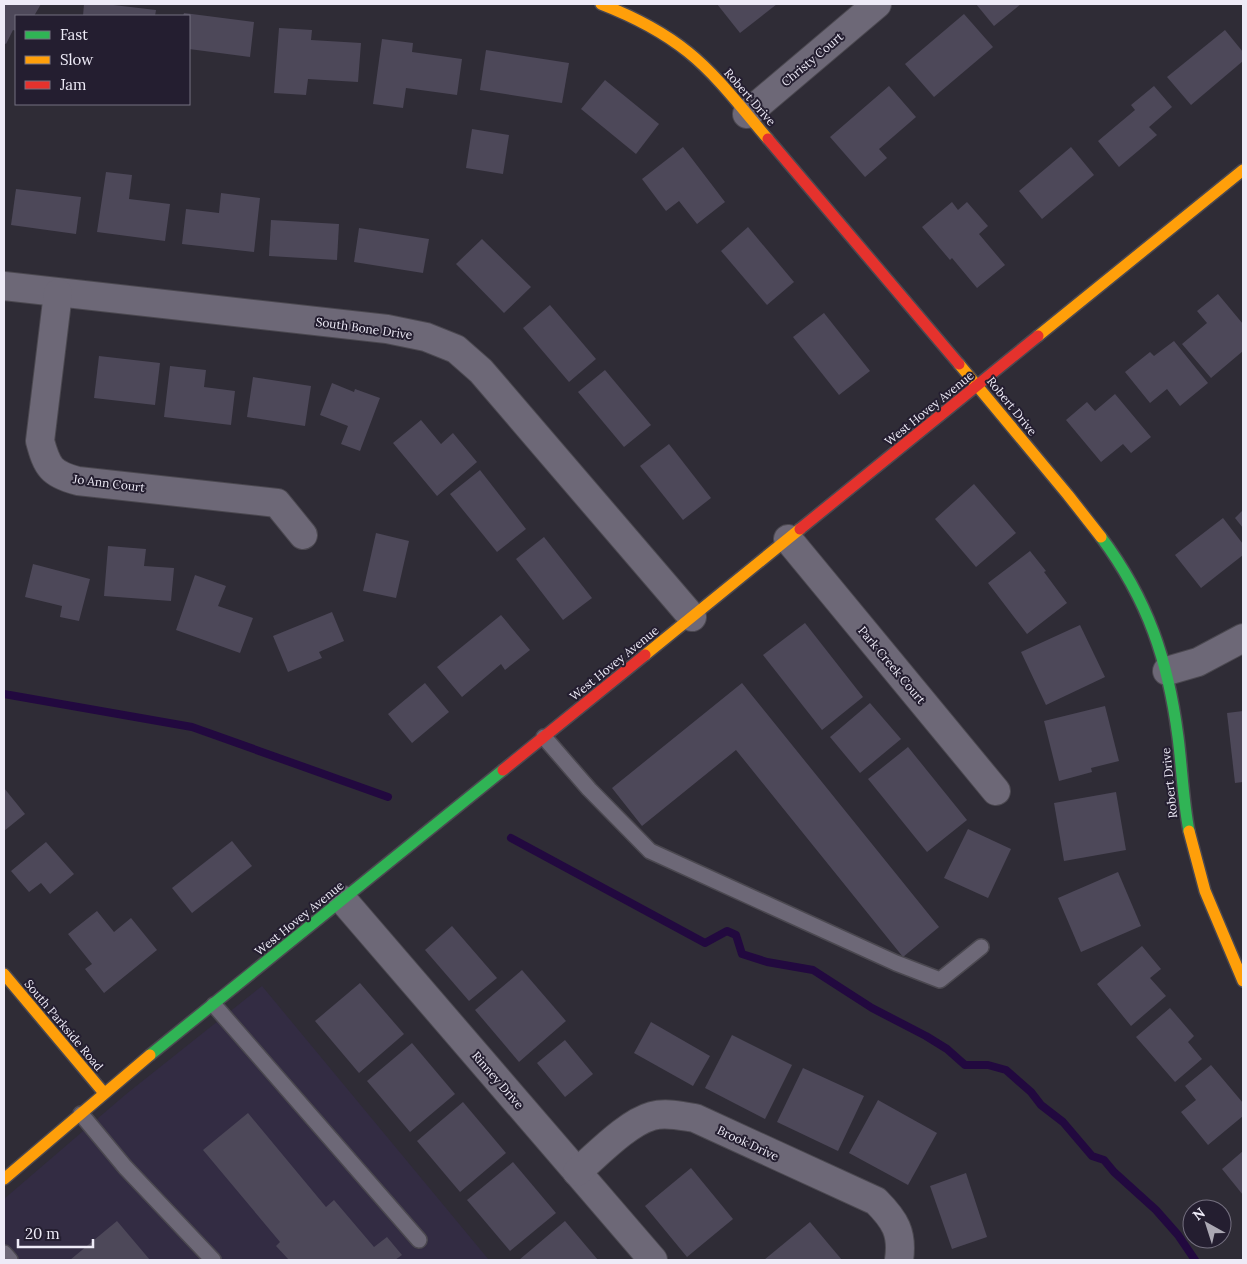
<svg xmlns="http://www.w3.org/2000/svg" width="1247" height="1264" font-family="Lora,serif">
  <rect width="100%" height="100%" fill="#2f2c36"/>
  <path fill="#332c43" d="M262 986 489 1260H4V1199L125 1095Z"/>
  <g fill="none" stroke-linecap="round" stroke-linejoin="round">
    <g stroke="#22093f" stroke-width="8">
      <path d="M4 694 192 727 388 797"/>
      <path d="M511 838 705 943 727 931 736 935 742 954 767 962 813 970 872 1008 926 1036 947 1049 965 1065H988L1006 1070 1031 1092 1041 1105 1063 1122 1092 1156 1104 1160 1114 1172 1156 1210 1178 1235 1195 1260"/>
    </g>
  </g>
  <g fill="#4d4859">
    <path d="M4 4H41L34 16H16V31L13 30 6 44 4 43Z"/>
    <path d="M84 4H105L156 10 155 16H83Z"/>
    <path d="M717 4H777L740 33Z"/>
    <path d="M976 4H1021L994 26Z"/>
    <path d="M184 13 254 22 250 57 189 49V16H183Z"/>
    <path d="M964 14 993 47 934 97 905 64Z"/>
    <path d="M279 28 312 30 311 40 361 43 358 82 308 79 306 95 274 93Z"/>
    <path d="M1225 30 1243 52V61L1191 105 1167 77Z"/>
    <path d="M382 39 413 43 412 52 462 59 457 95 406 88 403 108 373 104Z"/>
    <path d="M486 50 569 63 562 103 480 90Z"/>
    <path d="M605 80 659 124 636 154 581 109Z"/>
    <path d="M889 86 916 117 879 149 887 158 865 177 830 137Z"/>
    <path d="M1154 86 1172 107 1149 127 1157 135 1119 167 1098 141 1135 110 1131 105Z"/>
    <path d="M472 129 509 135 503 174 466 168Z"/>
    <path d="M683 147 725 202 697 224 679 201 666 211 642 179Z"/>
    <path d="M1071 147 1094 175 1042 219 1019 191Z"/>
    <path d="M106 172 132 175 129 199 170 204 165 241 97 232Z"/>
    <path d="M16 189 81 197 76 234 11 225Z"/>
    <path d="M221 193 260 198 254 252 182 244 186 209 219 213Z"/>
    <path d="M952 202 958 210 967 202 988 226 979 234 1005 265 977 288 952 258 950 260 922 227Z"/>
    <path d="M271 220 339 224 337 260 269 256Z"/>
    <path d="M748 227 794 282 767 305 721 251Z"/>
    <path d="M359 228 429 239 423 273 354 262Z"/>
    <path d="M482 239 531 287 504 313 456 264Z"/>
    <path d="M1218 294 1243 324V351L1211 378 1182 344 1207 323 1197 311Z"/>
    <path d="M550 305 596 359 569 382 523 328Z"/>
    <path d="M824 313 870 371 839 395 793 337Z"/>
    <path d="M1174 341 1208 383 1180 406 1167 389 1150 403 1125 372 1150 352 1154 356Z"/>
    <path d="M99 356 160 363 155 405 94 398Z"/>
    <path d="M170 366 206 370 204 387 235 391 231 425 164 417Z"/>
    <path d="M605 370 651 425 624 447 578 392Z"/>
    <path d="M253 377 311 386 305 426 247 417Z"/>
    <path d="M332 383 354 392 355 389 380 398 360 451 341 444 348 426 320 415Z"/>
    <path d="M1115 394 1151 437 1131 453 1123 444 1101 462 1066 420 1087 402 1095 411Z"/>
    <path d="M421 420 441 444 453 433 477 462 437 496 393 443Z"/>
    <path d="M669 444 711 498 683 520 640 466Z"/>
    <path d="M480 470 526 529 497 552 450 494Z"/>
    <path d="M974 484 1016 533 976 567 935 519Z"/>
    <path d="M1243 510V528L1235 518Z"/>
    <path d="M1223 518 1243 544V555L1201 588 1175 555Z"/>
    <path d="M376 533 409 541 396 598 363 591Z"/>
    <path d="M544 537 592 598 563 620 516 559Z"/>
    <path d="M108 546 146 549 144 566 174 568 171 601 104 596Z"/>
    <path d="M1030 551 1046 571 1044 572 1067 603 1027 634 988 583Z"/>
    <path d="M33 564 90 579 79 621 60 617 62 606 25 597Z"/>
    <path d="M195 575 226 586 218 606 253 618 240 653 176 630Z"/>
    <path d="M332 612 344 641 319 652 322 658 288 672 273 636Z"/>
    <path d="M501 615 530 650 505 670 501 664 462 697 437 667Z"/>
    <path d="M805 623 863 697 822 730 763 655Z"/>
    <path d="M1080 625 1105 677 1046 705 1021 652Z"/>
    <path d="M425 683 449 712 412 743 388 714Z"/>
    <path d="M742 683 939 927 903 957 736 750 642 826 612 788Z"/>
    <path d="M870 703 901 739 860 773 830 737Z"/>
    <path d="M1105 706 1119 761 1091 768 1092 772 1059 781 1044 721Z"/>
    <path d="M1243 711V782L1235 783 1227 713Z"/>
    <path d="M908 747 967 820 927 852 868 779Z"/>
    <path d="M4 788 25 814 4 831Z"/>
    <path d="M1116 792 1126 850 1064 861 1054 803Z"/>
    <path d="M968 829 1011 849 988 898 944 878Z"/>
    <path d="M232 841 252 866 192 913 172 888Z"/>
    <path d="M46 842 74 874 50 894 41 883 29 892 11 871Z"/>
    <path d="M1118 872 1141 926 1081 952 1058 898Z"/>
    <path d="M97 911 114 932 131 918 157 950 104 993 85 969 92 964 68 934Z"/>
    <path d="M452 926 497 978 469 1001 425 950Z"/>
    <path d="M1142 946 1161 969 1150 978 1166 996 1131 1026 1097 984Z"/>
    <path d="M522 970 566 1021 519 1062 475 1010Z"/>
    <path d="M360 983 404 1034 359 1073 315 1021Z"/>
    <path d="M1170 1008 1194 1036 1188 1042 1202 1059 1175 1082 1136 1037Z"/>
    <path d="M651 1022 710 1056 693 1086 634 1053Z"/>
    <path d="M732 1035 792 1065 765 1119 705 1088Z"/>
    <path d="M565 1040 593 1074 565 1097 537 1063Z"/>
    <path d="M412 1043 455 1094 410 1132 367 1081Z"/>
    <path d="M1211 1065 1243 1103V1116L1208 1145 1181 1112 1196 1100 1185 1086Z"/>
    <path d="M803 1068 864 1096 838 1151 777 1122Z"/>
    <path d="M878 1100 937 1133 908 1185 849 1153Z"/>
    <path d="M463 1102 506 1153 460 1192 417 1141Z"/>
    <path d="M248 1113 326 1207 334 1200 374 1247 387 1237 402 1255 395 1260H289L276 1246 280 1242 203 1150Z"/>
    <path d="M1243 1151V1195L1222 1169Z"/>
    <path d="M513 1162 556 1213 510 1251 467 1200Z"/>
    <path d="M691 1168 733 1219 687 1257 645 1206Z"/>
    <path d="M966 1173 987 1237 952 1249 930 1186Z"/>
    <path d="M117 1221 150 1260H70Z"/>
    <path d="M565 1221 598 1260H519Z"/>
    <path d="M810 1222 842 1260H764Z"/>
  </g>
  <g fill="none" stroke-linecap="round" stroke-linejoin="round">
    <defs>
      <g id="lane">
        <path d="M544 737 589 789 650 851 896 963 940 980 981 947"/>
        <path d="M214 1005 419 1240"/>
        <path d="M81 1114 125 1167 213 1260"/>
        <path d="M4 1253 10 1260"/>
      </g>
      <g id="street">
        <path d="M747 114 877 4"/>
        <path d="M4 286 387 329 426 337 456 349 481 371 692 617"/>
        <path d="M58 293 40 441C47 467 51 474 78 481L277 503 303 535"/>
        <path d="M788 539 996 791"/>
        <path d="M1167 671 1198 662 1243 638"/>
        <path d="M343 900 653 1260"/>
        <path d="M577 1172C597 1155 627 1123 652 1116 666 1112 681 1116 695 1118L876 1201C895 1220 903 1233 899 1260"/>
      </g>
      <g id="fast">
        <path d="M1101 537C1148 600 1168 660 1178 737 1182 768 1183 800 1189 831"/>
        <path d="M150 1055 503 770"/>
      </g>
      <g id="slow">
        <path d="M601 4C632 16 662 31 688 52 718 76 743 110 768 139"/>
        <path d="M1038 336 1243 170"/>
        <path d="M959 364 1068 495 1101 537"/>
        <path d="M645 655 800 529"/>
        <path d="M1189 831 1205 891 1243 981"/>
        <path d="M4 974 104 1093"/>
        <path d="M4 1179 150 1055"/>
      </g>
      <g id="jam">
        <path d="M768 139 959 364"/>
        <path d="M800 529 1038 336"/>
        <path d="M503 770 645 655"/>
      </g>
    </defs>
    <use href="#lane" stroke="#4b4850" stroke-width="18"/>
    <use href="#street" stroke="#4b4850" stroke-width="30"/>
    <use href="#fast" stroke="#4b4850" stroke-width="14"/>
    <use href="#slow" stroke="#4b4850" stroke-width="14"/>
    <use href="#jam" stroke="#4b4850" stroke-width="14"/>
    <use href="#lane" stroke="#6d6877" stroke-width="15"/>
    <use href="#street" stroke="#6d6877" stroke-width="28"/>
    <use href="#fast" stroke="#30b455" stroke-width="11"/>
    <use href="#slow" stroke="#ff9f0a" stroke-width="11"/>
    <use href="#jam" stroke="#e5322d" stroke-width="11"/>
  </g>
  <g text-anchor="middle" dominant-baseline="central" stroke-width="4" stroke-linejoin="round" paint-order="stroke">
    <g font-size="12" fill="#eeebf7" stroke="#241e30">
      <text transform="translate(812 59) rotate(-40)">Christy Court</text>
      <text transform="translate(750 97) rotate(49)">Robert Drive</text>
      <text transform="translate(364 328) rotate(8)">South Bone Drive</text>
      <text transform="translate(1012 406) rotate(51)">Robert Drive</text>
      <text transform="translate(929 408) rotate(-39)">West Hovey Avenue</text>
      <text transform="translate(109 483) rotate(7)">Jo Ann Court</text>
      <text transform="translate(614 663) rotate(-39)">West Hovey Avenue</text>
      <text transform="translate(892 665) rotate(50)">Park Creek Court</text>
      <text transform="translate(1169 783) rotate(-96)">Robert Drive</text>
      <text transform="translate(299 918) rotate(-39)">West Hovey Avenue</text>
      <text transform="translate(64 1025) rotate(50)">South Parkside Road</text>
      <text transform="translate(498 1080) rotate(49)">Rinney Drive</text>
      <text transform="translate(748 1143) rotate(25)">Brook Drive</text>
    </g>
  </g>
  <rect width="1247" height="1264" fill="none" stroke="#eeebf7" stroke-width="10"/>
  <rect x="15" y="15" width="175" height="90" fill="#241e30" stroke="#757080"/>
  <rect x="25" y="31" width="25" height="8" fill="#30b455" stroke="#757080"/>
  <text x="60" y="40" font-size="15" fill="#eeebf7">Fast</text>
  <rect x="25" y="56" width="25" height="8" fill="#ff9f0a" stroke="#757080"/>
  <text x="60" y="65" font-size="15" fill="#eeebf7">Slow</text>
  <rect x="25" y="81" width="25" height="8" fill="#e5322d" stroke="#757080"/>
  <text x="60" y="90" font-size="15" fill="#eeebf7">Jam</text>
  <g transform="translate(1207 1224) rotate(321)"><circle r="24" fill="#241e30" stroke="#757080"/>
  <path d="M0-4L9 19L0 12L-9 19Z" fill="#aba8b3"/>
  <text y="-8" font-size="14" font-weight="bold" text-anchor="middle" fill="#eeebf7">N</text>
  </g>
  <path d="M18 1239v8h75v-8" fill="none" stroke="#eeebf7" stroke-width="2.5"/>
  <text x="25" y="1239" font-size="15" fill="#eeebf7" stroke="#241e30" stroke-width="4" paint-order="stroke">20 m</text>
</svg>
